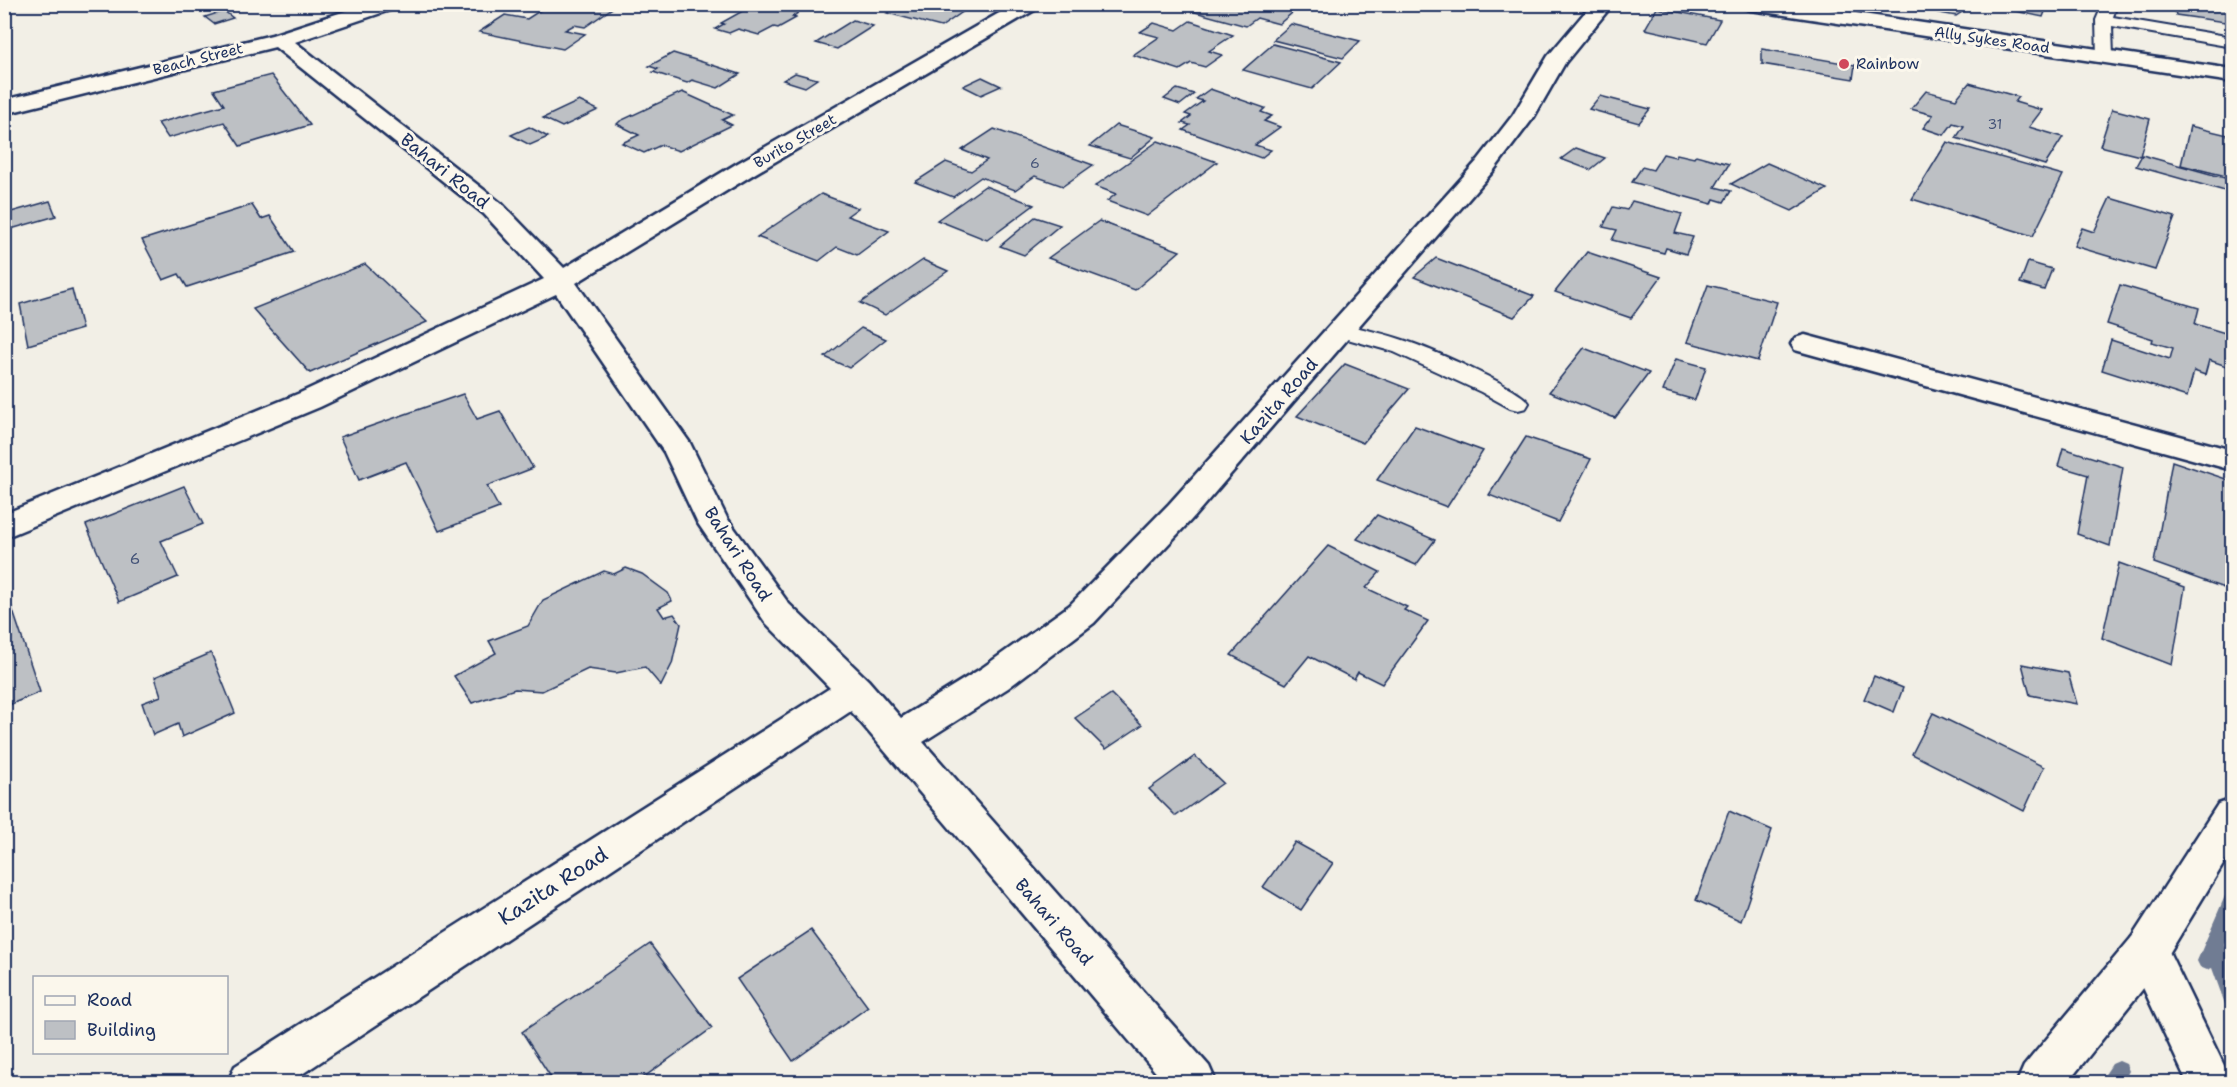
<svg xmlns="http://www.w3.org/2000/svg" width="2237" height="1087" font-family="'Shantell Sans',sans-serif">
  <rect width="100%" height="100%" fill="#f2efe6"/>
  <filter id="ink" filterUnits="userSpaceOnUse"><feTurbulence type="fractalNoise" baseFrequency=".0167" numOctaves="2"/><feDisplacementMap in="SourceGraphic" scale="12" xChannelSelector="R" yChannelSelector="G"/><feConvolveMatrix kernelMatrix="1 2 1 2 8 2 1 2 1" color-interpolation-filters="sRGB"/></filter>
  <g filter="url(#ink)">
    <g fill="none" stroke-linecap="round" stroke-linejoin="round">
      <g fill="#707b93" fill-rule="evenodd">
        <path d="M2232 894V923L2224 944 2232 970V1006L2225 1004 2212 968 2207 970 2200 967 2197 961 2225 896Z"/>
        <path d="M2119 1061 2126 1064 2129 1071 2123 1082H2100L2112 1064Z"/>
      </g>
    </g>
    <g fill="#bdc0c4" stroke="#1b2f5e" stroke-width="1.5">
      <path d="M550 4H618L585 27 574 25 565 30 585 34 563 49 479 32 505 15 527 19Z"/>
      <path d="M755 4H769L798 13 792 17 796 18 778 28 774 27 759 35 738 29 729 33 715 29 724 24 721 23Z"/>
      <path d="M901 4H974L941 27 887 13Z"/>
      <path d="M1176 4H1284L1298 8 1279 24 1257 18 1246 26 1173 6Z"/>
      <path d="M1940 4 1965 10 1956 16 1897 5Z"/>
      <path d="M2048 4 2043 17 1986 5V4Z"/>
      <path d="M2173 4H2212L2232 7V23L2176 15Z"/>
      <path d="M1657 8 1720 20 1707 43 1645 29Z"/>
      <path d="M224 11 233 18 214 24 205 17Z"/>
      <path d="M853 20 873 26 837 49 816 43Z"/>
      <path d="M1190 21 1233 35 1209 51 1222 55 1205 67 1191 63 1180 70 1133 55 1159 37 1140 32 1154 23 1177 30Z"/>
      <path d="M1291 24 1360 41 1343 58 1273 40Z"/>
      <path d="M1273 44 1341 62 1312 89 1243 70Z"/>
      <path d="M1762 49 1855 65 1853 79 1762 64Z"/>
      <path d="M673 53 715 66 740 74 718 88 692 80 687 83 653 72 658 69 649 66Z"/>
      <path d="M795 73 817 79 805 87 783 80Z"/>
      <path d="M271 75 310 125 240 146 224 122 168 138 158 123 224 105 214 90Z"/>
      <path d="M982 77 1001 86 981 95 963 86Z"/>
      <path d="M1969 83 2019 97 2015 102 2042 110 2029 127 2063 137 2045 165 1956 138 1964 126 1953 123 1944 135 1923 128 1933 115 1911 109 1926 91 1956 99Z"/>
      <path d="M1177 89 1194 94 1180 105 1164 99Z"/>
      <path d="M1210 89 1265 108 1261 112 1272 116 1264 121 1280 127 1255 145 1271 150 1261 158 1183 130 1190 125 1182 123 1191 116 1185 114 1203 101 1196 99Z"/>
      <path d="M682 92 733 115 722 120 732 125 679 151 661 145 644 153 622 143 639 135 617 124 620 121Z"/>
      <path d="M1600 96 1650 109 1639 123 1589 109Z"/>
      <path d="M579 101 598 110 562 127 543 118Z"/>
      <path d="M2112 109 2150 119 2140 156 2100 146Z"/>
      <path d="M1116 125 1155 137 1130 158 1090 146Z"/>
      <path d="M2190 126 2232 136 2226 176 2181 165Z"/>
      <path d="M529 127 548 137 530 145 511 135Z"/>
      <path d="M994 129 1093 165 1063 186 1035 176 1015 190 981 177 953 197 915 182 946 162 971 171 987 160 962 150Z"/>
      <path d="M1158 141 1217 162 1147 216 1107 201 1116 194 1095 186Z"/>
      <path d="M1947 142 2063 175 2033 236 1912 199Z"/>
      <path d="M1576 148 1605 158 1590 170 1561 159Z"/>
      <path d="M1663 154 1675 157 1677 154 1694 158 1696 155 1729 164 1715 187 1731 191 1724 202 1714 199 1712 204 1632 182 1642 167 1653 170Z"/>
      <path d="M2142 155 2232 180V193L2136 166Z"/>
      <path d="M1767 163 1827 189 1792 211 1731 184Z"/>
      <path d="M985 186 1034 205 987 240 937 220Z"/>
      <path d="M821 194 858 208 847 216 889 231 857 255 837 247 819 261 757 237Z"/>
      <path d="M2110 198 2175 217 2155 270 2074 246 2082 228 2094 232Z"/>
      <path d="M50 201 56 216 4 231V214Z"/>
      <path d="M1632 201 1682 214 1675 233 1693 237 1686 254 1666 248 1664 253 1612 240 1617 230 1603 227 1613 207 1627 210Z"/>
      <path d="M252 205 261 219 270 216 294 252 187 287 179 274 163 280 142 240Z"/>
      <path d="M1035 217 1060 225 1024 255 1000 246Z"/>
      <path d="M1099 221 1180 251 1135 290 1048 258Z"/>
      <path d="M1587 252 1661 277 1631 318 1555 292Z"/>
      <path d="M1436 258 1534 296 1514 317 1414 277Z"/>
      <path d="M923 260 948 271 885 315 860 303Z"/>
      <path d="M2028 262 2052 269 2044 290 2020 283Z"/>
      <path d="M365 264 427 322 310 373 253 309Z"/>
      <path d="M1708 285 1777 302 1758 361 1687 342Z"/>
      <path d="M2120 285 2199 308 2195 324 2232 335V368L2209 360 2205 375 2194 371 2187 397 2102 370 2111 340 2170 359 2173 348 2152 342 2153 339 2107 324Z"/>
      <path d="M72 289 82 329 28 345 20 304Z"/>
      <path d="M861 328 886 339 849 368 825 357Z"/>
      <path d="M1584 348 1649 373 1615 418 1549 392Z"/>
      <path d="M1676 359 1706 367 1695 400 1663 391Z"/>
      <path d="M1345 364 1409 389 1363 443 1297 416Z"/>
      <path d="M463 394 477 419 500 411 533 468 487 486 499 508 439 531 406 462 359 480 340 437Z"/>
      <path d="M1415 426 1483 451 1447 507 1377 480Z"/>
      <path d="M1526 437 1591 459 1558 522 1489 495Z"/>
      <path d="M2063 448 2123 467 2110 546 2077 534 2088 475 2058 466Z"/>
      <path d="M2172 461 2232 481V591L2154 563Z"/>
      <path d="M184 486 203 524 161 541 178 577 119 602 86 525Z"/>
      <path d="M1377 515 1435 540 1416 565 1357 539Z"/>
      <path d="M1328 546 1380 572 1366 588 1407 607 1404 610 1428 621 1382 684 1358 672 1354 679 1309 656 1286 684 1231 655Z"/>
      <path d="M2119 563 2185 587 2172 665 2102 638Z"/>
      <path d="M626 568 642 574 668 593 672 601 658 608 664 617 674 614 681 624 672 664 661 686 645 667 616 673 588 669 542 691 515 689 472 703 454 676 496 653 489 641 528 626 543 600 604 571 614 574Z"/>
      <path d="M4 584 40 692 4 707Z"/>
      <path d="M211 653 235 713 182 737 178 724 153 735 142 703 161 696 155 677Z"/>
      <path d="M2022 664 2068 673 2077 704 2030 695Z"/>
      <path d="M1874 676 1903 688 1894 712 1864 699Z"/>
      <path d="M1111 694 1142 725 1106 749 1075 718Z"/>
      <path d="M1933 713 2044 767 2024 811 1912 754Z"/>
      <path d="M1195 756 1223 783 1176 816 1149 789Z"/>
      <path d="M1729 811 1772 830 1741 921 1696 900Z"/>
      <path d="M1295 842 1333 863 1301 910 1263 887Z"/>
      <path d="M811 930 868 1007 793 1061 737 979Z"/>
      <path d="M650 944 712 1028 637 1082H554L522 1032Z"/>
    </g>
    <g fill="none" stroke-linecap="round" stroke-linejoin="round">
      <defs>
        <g id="service">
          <path d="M2103 4H2117L2113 17 2232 37V47L2112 26 2113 57 2105 62 2099 61 2097 57 2096 20Z"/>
          <path d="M1341 324C1364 329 1387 334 1409 342 1430 349 1520 388 1529 403L1526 408 1518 410 1510 408 1481 392 1394 352 1333 335 1330 330 1333 325Z"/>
        </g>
        <g id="minor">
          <path d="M367 4H399L396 8 295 42 502 204 564 268 736 164 1015 4H1041L1038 8 754 174 576 283 690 443 727 518 789 604 868 680 901 718 982 668 1070 605 1169 504 1478 160 1513 115 1548 56 1592 4H1613L1565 63 1534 117 1494 170 1191 520 1094 623 1008 688 923 742 1209 1066 1216 1082H1164L851 711 290 1082H228L235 1066 830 688 765 622 697 522 664 452 556 294 320 407 4 538V514L300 393 544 279 484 214 275 47 4 114V100L272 35Z"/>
          <path d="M1741 4H1795L2232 69V82L1751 10 1744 8Z"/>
          <path d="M1805 335 2232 450V470L1795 350 1791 344 1795 338Z"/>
          <path d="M2147 932 2162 937 2232 1082H2187L2126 951 2132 937Z"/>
        </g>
        <path id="primary" d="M2232 799V850L2162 965 2068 1082H2017L2024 1066 2132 937 2218 804Z"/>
      </defs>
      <use href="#service" stroke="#1b2f5e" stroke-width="4"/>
      <use href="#minor" stroke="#1b2f5e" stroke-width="5"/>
      <use href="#primary" stroke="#1b2f5e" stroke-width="5"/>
      <use href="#service" fill="#fbf7ec" fill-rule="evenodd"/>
      <use href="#minor" fill="#fbf7ec" fill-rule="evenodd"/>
      <use href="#primary" fill="#fbf7ec" fill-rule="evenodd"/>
    </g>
  </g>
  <circle fill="#d1495b" stroke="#fbf7ec" stroke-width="2" cx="1844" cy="64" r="6"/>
  <g text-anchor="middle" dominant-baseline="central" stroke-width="6" stroke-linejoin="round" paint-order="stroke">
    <g font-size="14" fill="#445378">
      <text x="1995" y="124">31</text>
      <text x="1035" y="163">6</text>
    </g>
    <g font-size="15" fill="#1b2f5e" stroke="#fbf7ec">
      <text transform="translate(1992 40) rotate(8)">Ally Sykes Road</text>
      <text transform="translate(198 59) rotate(-14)">Beach Street</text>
      <text transform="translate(795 141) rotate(-30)">Burito Street</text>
    </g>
    <g font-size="15" fill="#1b2f5e" stroke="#fbf7ec" text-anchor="start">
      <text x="1856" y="64">Rainbow</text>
    </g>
    <g font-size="15" fill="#445378">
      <text x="135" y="559">6</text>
    </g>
    <g font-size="18" fill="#1b2f5e" stroke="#fbf7ec">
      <text transform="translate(445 171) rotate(39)">Bahari Road</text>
      <text transform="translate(1279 401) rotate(-49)">Kazita Road</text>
      <text transform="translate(738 554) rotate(57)">Bahari Road</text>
      <text transform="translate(1054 922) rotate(49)">Bahari Road</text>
    </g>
    <g font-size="21" fill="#1b2f5e" stroke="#fbf7ec">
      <text transform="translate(553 886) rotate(-33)">Kazita Road</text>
    </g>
  </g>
  <rect width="2237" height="1087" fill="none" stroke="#fbf7ec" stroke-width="24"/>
  <rect x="12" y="12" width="2213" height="1063" fill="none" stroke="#1b2f5e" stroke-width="2" filter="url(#ink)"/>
  <rect x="33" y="976" width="195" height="78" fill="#fbf7ec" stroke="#a1a7b3" stroke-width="1.5"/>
  <rect x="45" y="996" width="30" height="9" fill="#fbf7ec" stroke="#a1a7b3" stroke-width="1.5"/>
  <text x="87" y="1006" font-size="18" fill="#1b2f5e">Road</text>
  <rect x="45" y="1021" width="30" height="18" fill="#bdc0c4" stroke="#a1a7b3" stroke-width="1.5"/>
  <text x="87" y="1036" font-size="18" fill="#1b2f5e">Building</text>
</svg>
